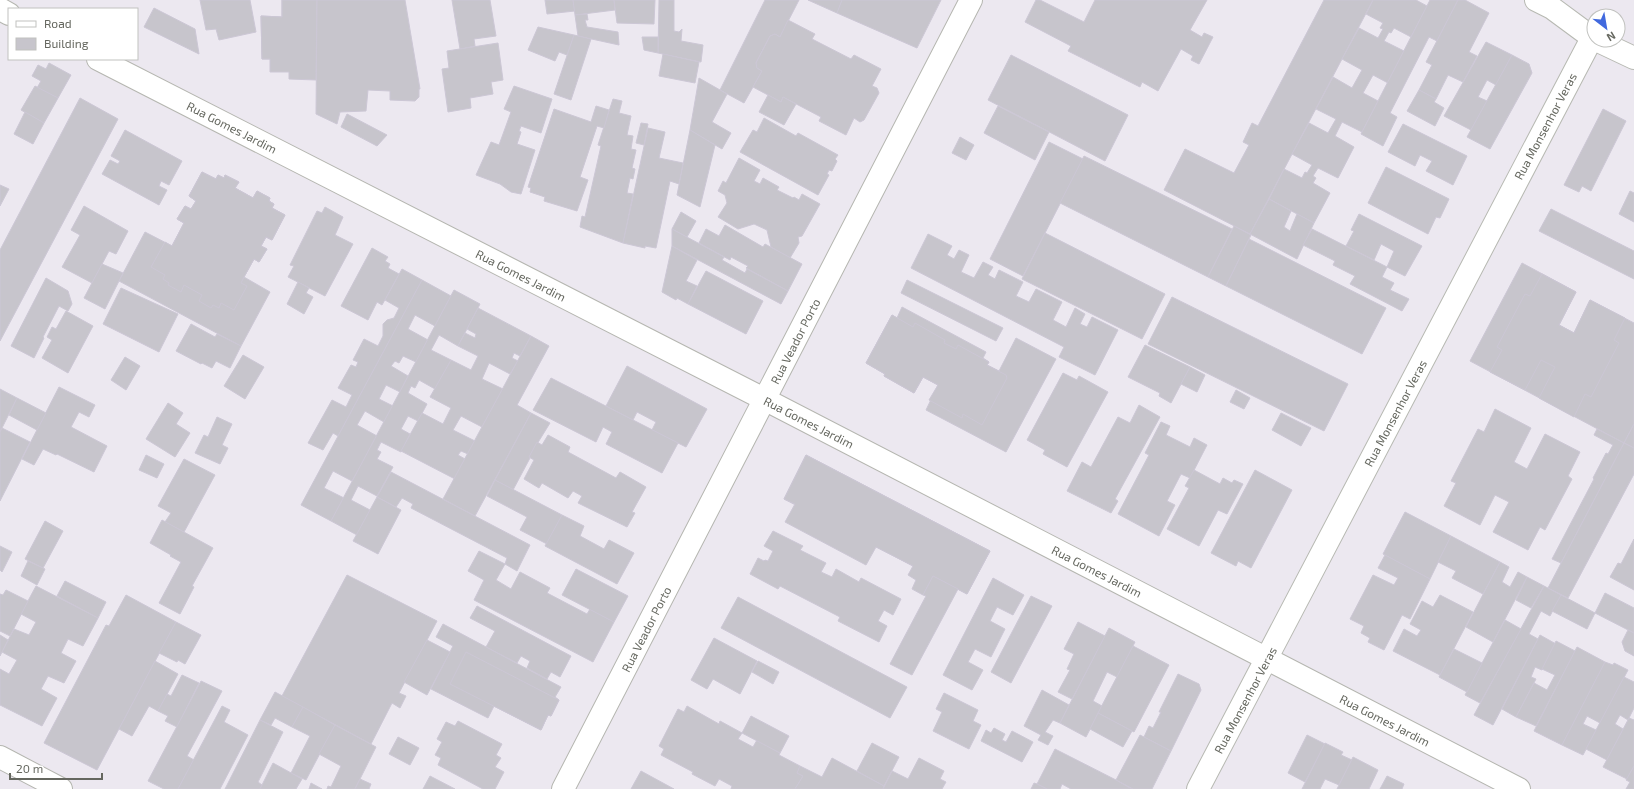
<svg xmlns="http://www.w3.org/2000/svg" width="1634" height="789" font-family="'Exo 2',sans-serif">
  <rect width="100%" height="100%" fill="#ece8f0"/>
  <g fill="#c7c5cc" stroke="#ccc7d5">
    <path d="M200 0H250L256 32 219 40 216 29 206 30Z"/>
    <path d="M282 0H297L296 15H317L316 59H262L261 16 282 17Z"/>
    <path d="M282 0H317L316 80 289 79V72H270V59H262L261 16 282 17Z"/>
    <path d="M317 0H405L420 89H419V97L415 101 390 100V91L368 90 366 111 340 112 337 124 316 114Z"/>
    <path d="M452 0H490L496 36 474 39 475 46 460 49Z"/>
    <path d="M545 0H573L575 11 547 14Z"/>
    <path d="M573 0H614L615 10 575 15Z"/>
    <path d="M614 0H655L654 24 617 23Z"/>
    <path d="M659 0H674V31L679 32 682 29 681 41 703 45 701 62 658 53Z"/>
    <path d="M765 0H799L780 37 775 34 770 36 756 63 757 68 762 71 744 103 720 90Z"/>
    <path d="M808 0H842L837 13Z"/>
    <path d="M842 0H941L917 48 837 13Z"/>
    <path d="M1036 0H1040L1084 22 1095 0H1207L1190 30 1202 37 1204 33 1213 37 1199 64 1191 60 1193 56 1181 49 1158 91 1142 82 1140 87 1068 51 1071 46 1025 22Z"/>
    <path d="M1324 0H1373L1250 234 1164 190 1185 149 1234 173 1249 145 1243 142 1252 123 1258 126Z"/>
    <path d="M1373 0H1416L1427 6 1411 37 1394 28 1391 33 1389 32 1384 41 1404 51 1388 83 1373 75 1363 93 1378 101 1362 132 1342 122 1335 136 1354 147 1338 178 1318 168 1313 176 1316 178 1313 183 1330 193 1314 223 1269 199 1284 169 1302 178 1305 172 1307 173 1312 165 1292 154 1309 123 1328 133 1336 119 1316 109 1333 77 1352 88 1362 70 1342 59 1359 28 1378 38 1383 29 1380 28 1383 23 1366 14Z"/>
    <path d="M1430 0H1458L1437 41 1429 37 1390 113 1397 117 1383 146 1361 134Z"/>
    <path d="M1458 0H1465L1489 13 1469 52 1477 56 1463 82 1448 75 1436 99 1419 90 1432 65 1426 62Z"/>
    <path d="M154 8 195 29 199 54 144 27Z"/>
    <path d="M587 14 588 20H585L587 27 618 32 619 45 578 36 575 15Z"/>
    <path d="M788 20 815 34 812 39 851 59 854 55 881 69 872 86 877 88 879 93 864 120 860 122 854 118 846 135 819 121 821 117 783 97 781 102 753 87 762 71 757 68 756 63 770 36 775 34 780 37Z"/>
    <path d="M538 27 574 35 567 55 559 52 555 61 528 50Z"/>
    <path d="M574 35 591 39 571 100 554 94Z"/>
    <path d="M642 37H658V53L644 50Z"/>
    <path d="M1486 42 1512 55 1496 85 1487 80 1478 97 1487 101 1471 130 1444 116Z"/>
    <path d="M498 43 503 80 491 82 493 94 470 98 471 108 448 112 442 69 449 68 447 51Z"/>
    <path d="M663 54 699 62 695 83 659 76Z"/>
    <path d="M1011 55 1128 115 1105 161 988 100Z"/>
    <path d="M1512 55 1529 64 1532 73 1490 149 1467 137Z"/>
    <path d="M49 63 71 75 58 98 37 88 41 81 32 76 38 65 46 69Z"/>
    <path d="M699 78 727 94 712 122 731 133 722 149 690 130Z"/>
    <path d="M35 86 58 98 44 123 21 110Z"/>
    <path d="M514 86 552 99 541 133 521 126 519 131 521 132 517 144 535 150 521 194 511 192 500 184 476 175 491 142 499 145 511 112 504 109Z"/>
    <path d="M1419 90 1436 99 1434 102 1444 108 1435 126 1407 111Z"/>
    <path d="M768 95 781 102 783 97 796 104 784 125 759 112Z"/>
    <path d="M80 98 118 119 0 341V250Z"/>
    <path d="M613 99 622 101 619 113 631 116 627 135 633 136 631 149 636 150 632 168 635 169 633 179 630 178 627 193 633 194 623 243 580 227 582 216 585 217 601 146 598 145Z"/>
    <path d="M596 106 609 110 604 128 597 126 580 177 588 180 577 211 544 201 545 197 530 192 531 188 528 187 554 109 591 122Z"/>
    <path d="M998 106 1049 132 1035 160 984 133Z"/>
    <path d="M1603 109 1626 121 1591 191 1582 186 1579 192 1564 185Z"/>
    <path d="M25 112 44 123 33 144 14 134Z"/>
    <path d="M347 114 387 135 377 146 341 127Z"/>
    <path d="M764 118 796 136 798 133 838 155 835 159 837 161 832 171 829 170 827 174 829 175 818 195 740 152 753 130 757 132Z"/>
    <path d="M641 123 648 124 644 145 636 143Z"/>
    <path d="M1403 124 1467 156 1453 185 1426 171 1432 161 1420 155 1415 166 1388 152Z"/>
    <path d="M648 128 665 132 659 158 683 163 679 184 670 181 656 248 645 246V248L623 243Z"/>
    <path d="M125 130 182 161 169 185 161 181 159 186 167 190 159 205 102 174 110 160 118 164 120 161 111 156Z"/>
    <path d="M690 130 715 145 700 207 677 195Z"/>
    <path d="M960 137 974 145 966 160 952 153Z"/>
    <path d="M1049 142 1083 159 1023 276 990 259Z"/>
    <path d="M1084 156 1232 229 1208 277 1060 203Z"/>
    <path d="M739 158 760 170 754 181 760 184 763 178 779 187 777 190 793 198 794 197 799 200 802 194 820 204 802 236 798 237 799 243 790 258 771 247 767 230 754 224 738 229 718 217 727 203 725 195 718 191 723 181 726 183Z"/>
    <path d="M1386 167 1449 199 1440 218 1436 217 1428 234 1368 203Z"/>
    <path d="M202 172 216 179 218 175 224 178 225 175 239 182 235 188 253 198 257 191 270 198 269 201 274 204 272 208 285 215 272 240 266 237 261 246 267 249 259 262 254 259 244 277 270 292 241 346 119 281 145 232 172 246 184 223 177 219 185 206 191 209 196 201 189 196Z"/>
    <path d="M202 172 216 179 218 175 224 178 225 175 239 182 235 188 253 198 257 191 270 198 269 201 274 204 272 208 285 215 272 240 266 237 261 246 267 249 259 262 254 259 244 277 241 283 247 286 234 310 221 303 219 308 213 305 211 308 199 301 202 295 184 285 181 292 168 285 169 283 163 279 165 275 151 267 165 242 172 246 184 223 177 219 185 206 191 209 196 201 189 196Z"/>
    <path d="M0 185 9 189 0 206Z"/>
    <path d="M1630 191 1634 193V222L1619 214Z"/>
    <path d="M1269 199 1291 211 1284 227 1290 231 1297 214 1314 223 1297 259 1250 234Z"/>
    <path d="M84 206 128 231 116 254 109 251 92 283 62 267 80 235 71 230Z"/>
    <path d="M325 207 343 217 335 235 353 244 325 296 288 277 294 266 290 265 317 211 322 213Z"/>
    <path d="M1551 209 1634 251V279L1539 231Z"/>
    <path d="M681 212 696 221 687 237 672 229Z"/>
    <path d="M1359 214 1422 246 1405 276 1387 267 1394 251 1381 244 1374 260 1346 246 1354 231 1351 230Z"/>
    <path d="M725 225 763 247 765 244 802 264 788 291 746 268 748 266 731 257 730 260 699 243 706 229 719 236Z"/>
    <path d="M1234 226 1251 235 1226 286 1208 277Z"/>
    <path d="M672 229 724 257 722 260 745 273 747 269 788 291 781 304 672 246Z"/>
    <path d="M1312 229 1387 267 1382 277 1394 283 1390 290 1409 299 1402 311 1350 284 1355 276 1333 265 1335 261 1303 245Z"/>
    <path d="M1045 233 1165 294 1142 339 1022 279Z"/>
    <path d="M928 234 952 246 947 255 954 259 959 250 969 255 961 272 974 278 983 262 993 267 988 275 995 279 999 270 1023 282 1016 296 1029 302 1036 289 1062 302 1053 320 1066 327 1075 308 1085 314 1080 324 1087 327 1092 317 1118 330 1095 375 1059 357 1064 347 911 268Z"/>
    <path d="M1249 239 1386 308 1362 354 1226 286Z"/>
    <path d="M672 246 697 260 686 281 697 286 688 304 677 298 676 300 662 292Z"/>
    <path d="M372 248 388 257 385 261 390 264 388 268 399 274 382 305 377 302 368 320 341 306Z"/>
    <path d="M1522 263 1576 292 1559 325 1574 333 1590 300 1634 323V424L1624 443 1470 361Z"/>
    <path d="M102 264 123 273 105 309 84 298Z"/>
    <path d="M402 269 422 280 338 436 333 433 323 450 308 443 332 400 346 407 352 395 338 388 351 365 356 367 358 362 353 360 364 339 378 346 383 336V324L387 320 394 318 399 308 385 300Z"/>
    <path d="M706 271 763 301 746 334 688 304Z"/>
    <path d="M1542 274 1576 292 1559 325 1574 333 1590 300 1625 318 1614 340 1619 343 1591 397 1585 394 1574 417 1539 398 1555 367 1541 360 1525 390 1490 372 1502 350 1497 347 1525 294 1530 296Z"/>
    <path d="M46 278 68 291 72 304 68 311 59 306 43 337 44 338 34 358 11 346Z"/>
    <path d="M422 280 451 296 435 326 415 315 408 329 428 340 416 362 403 356 399 363 395 361 391 366 408 376 400 392 386 385 379 399 393 406 384 422 365 411 357 425 377 436 352 481 333 471 324 488 344 498 331 521 301 505Z"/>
    <path d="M907 280 1003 328 996 341 901 293Z"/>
    <path d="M298 282 309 288 306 293 313 297 304 314 287 304Z"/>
    <path d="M121 288 178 314 159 352 103 324Z"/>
    <path d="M454 290 480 304 458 346 439 335 431 350 451 360 435 389 419 380 415 388 411 386 408 393 427 404 418 421 408 416 401 429 410 434 401 452 381 442 377 450 381 452 377 459 393 467 377 496 358 486 351 500 370 510 357 535 331 521Z"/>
    <path d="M1172 297 1348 384 1324 431 1148 344Z"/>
    <path d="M902 307 986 352 983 358 989 362 987 365 999 371 1016 338 1056 359 1006 452 926 410 938 385 923 377 914 393 884 376 885 374 866 363 892 315 897 318Z"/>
    <path d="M478 308 531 336 520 356 514 353 512 358 518 361 510 374 489 363 482 379 503 389 482 427 461 416 453 430 475 441 468 454 461 451 458 455 465 459 455 479 401 451 422 413 443 424 451 408 430 397 451 360 471 370 478 356 458 346 465 333 475 338 476 334 467 329Z"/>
    <path d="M66 311 93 326 68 373 42 358 52 340 47 337 52 327 56 329Z"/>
    <path d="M892 315 913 327 915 323 945 340 944 343 956 349 958 345 989 362 987 365 1006 375 1007 378 982 425 963 414 962 418 929 400 938 385 923 377 914 393 884 376 885 374 866 363Z"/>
    <path d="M191 324 215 337 217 334 241 346 230 368 216 361 212 368 202 363 201 364 176 351Z"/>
    <path d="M531 336 549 346 517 405 531 413 475 516 443 499Z"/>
    <path d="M1145 345 1190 367 1171 403 1159 396 1160 393 1128 377Z"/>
    <path d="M243 355 264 367 245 399 224 386Z"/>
    <path d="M125 357 140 366 126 390 111 380Z"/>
    <path d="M627 366 707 409 686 447 652 430 656 422 637 412 633 420 606 406Z"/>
    <path d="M1190 367 1205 375 1197 392 1181 384Z"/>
    <path d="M1063 373 1077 380 1079 376 1108 392 1067 467 1043 454 1045 450 1027 440Z"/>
    <path d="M551 378 678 443 662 473 606 444 612 432 603 427 596 442 533 410Z"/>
    <path d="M59 387 95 405 89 417 79 412 71 427 107 446 94 472 57 454 56 455 43 449 34 465 22 459Z"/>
    <path d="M0 389 17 398 0 432Z"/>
    <path d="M1236 390 1250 398 1244 409 1230 402Z"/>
    <path d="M17 398 46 413 37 430 9 415Z"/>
    <path d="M168 403 183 413 176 424 190 433 175 457 146 439Z"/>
    <path d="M1139 405 1160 417 1115 499 1118 501 1111 513 1067 491 1082 462 1091 467 1118 417 1130 423Z"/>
    <path d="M1495 409 1531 428 1514 462 1527 469 1545 434 1580 452 1568 476 1572 479 1545 530 1540 527 1528 550 1493 532 1509 502 1495 495 1480 525 1444 506 1456 483 1451 481 1478 429 1484 432Z"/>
    <path d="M531 413 550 423 529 457 530 458 513 490 495 480Z"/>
    <path d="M1281 413 1311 428 1301 446 1272 430Z"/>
    <path d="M217 417 232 424 222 445 228 448 220 464 195 453 204 435 208 437Z"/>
    <path d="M1161 422 1170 426 1166 435 1190 447 1194 438 1207 445 1190 478 1181 474 1167 501 1175 505 1159 536 1118 514 1149 455 1145 453Z"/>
    <path d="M1634 424V448L1624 443Z"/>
    <path d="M2 428 30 442 0 501V432Z"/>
    <path d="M1597 429 1624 443 1561 563 1552 559 1594 479 1593 478 1606 453 1608 454 1613 445 1594 435Z"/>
    <path d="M548 435 570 447 568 452 616 478 620 472 646 487 632 512 635 513 627 527 578 503 582 496 573 491 568 498 542 483 539 488 524 479 534 460 529 457 537 442 542 445Z"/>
    <path d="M1624 443 1634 448V474L1568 598 1548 588Z"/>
    <path d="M146 455 164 464 157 478 139 470Z"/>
    <path d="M806 455 990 551 967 594 784 499Z"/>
    <path d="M806 455 990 551 967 594 933 576 923 595 912 589 916 580 908 575 913 566 876 547 866 565 785 522 795 504 784 499Z"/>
    <path d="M184 459 215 475 184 532 165 522 171 513 158 506Z"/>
    <path d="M1194 470 1220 484 1223 478 1232 483 1234 480 1243 484 1227 514 1218 510 1199 546 1167 529 1189 488 1185 486Z"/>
    <path d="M1255 470 1292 490 1251 568 1238 561 1236 566 1211 553Z"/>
    <path d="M391 472 530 545 517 571 505 564 507 558 411 508 413 504 402 498 396 507 377 497Z"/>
    <path d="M495 480 562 515 547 544 520 530 527 517 487 496Z"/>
    <path d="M377 497 401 510 378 554 353 541Z"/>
    <path d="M1405 512 1451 536 1430 579 1383 554Z"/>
    <path d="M562 515 584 526 580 536 604 549 609 540 634 553 617 584 545 546Z"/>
    <path d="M162 520 213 548 192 586 194 587 180 614 159 603 181 562 170 556 171 555 150 543Z"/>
    <path d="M45 521 63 531 43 568 25 559Z"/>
    <path d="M773 531 803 546 800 550 826 563 821 572 832 577 836 569 859 582 861 578 901 599 893 615 884 610 878 621 887 626 879 642 838 621 840 617 780 586 778 589 750 574 758 558 764 561 765 560 768 561 773 551 764 546Z"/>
    <path d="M1451 536 1500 562 1483 594 1452 578 1456 571 1438 562Z"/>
    <path d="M1634 539V590L1610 577 1618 563 1621 564Z"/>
    <path d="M0 546 12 552 2 572 0 570Z"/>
    <path d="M479 551 505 564 496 580 511 589 520 572 550 588 547 593 587 614 590 609 614 622 593 662 474 600 484 580 468 571Z"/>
    <path d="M1385 555 1430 579 1410 619 1402 615 1384 650 1368 642 1370 638 1361 633 1364 626 1350 619 1373 575 1394 585 1398 578 1378 568Z"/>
    <path d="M28 561 45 569 37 585 21 576Z"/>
    <path d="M1500 562 1509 567 1502 582 1510 587 1518 572 1527 577 1493 642 1466 627Z"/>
    <path d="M576 569 628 596 614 622 562 595Z"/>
    <path d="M347 575 437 621 399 693 406 696 400 708 392 703 371 744 282 696Z"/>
    <path d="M933 576 958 589 912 675 890 664 926 596 923 595Z"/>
    <path d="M1527 577 1544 586 1531 608 1516 600Z"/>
    <path d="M993 578 1024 595 1013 615 997 607 990 621 1005 629 991 657 975 649 968 662 983 670 972 690 943 675Z"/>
    <path d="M65 581 106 602 98 618 57 596Z"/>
    <path d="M36 586 98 618 83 646 68 639 61 653 76 661 64 683 48 676 41 689 57 698 42 726 0 705V669L9 674 17 660 2 652 14 629 29 635 36 622 21 614Z"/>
    <path d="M1544 586 1561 595 1550 616 1541 611 1529 634 1538 639 1493 725 1474 715Z"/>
    <path d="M6 590 28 601 10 636 0 631V594L3 595Z"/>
    <path d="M1605 593 1634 608V633L1595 613Z"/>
    <path d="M126 595 176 622 97 770 44 743 106 625 109 626Z"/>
    <path d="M1440 595 1473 612 1440 675 1393 651 1404 629 1417 636 1421 630 1410 624 1422 601 1433 607Z"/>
    <path d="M1561 595 1595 613 1587 629 1552 611Z"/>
    <path d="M1031 596 1052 606 1011 683 991 672Z"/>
    <path d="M738 597 907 687 890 718 721 628Z"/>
    <path d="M477 606 571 656 560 677 551 672 547 679 527 668 530 661 521 656 517 663 486 647 495 631 470 618Z"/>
    <path d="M1505 620 1521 629 1480 703 1465 695Z"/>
    <path d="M176 622 201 635 185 664 178 660 177 662 159 653Z"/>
    <path d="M1078 622 1105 636 1072 699 1058 692 1070 670 1067 669 1074 654 1064 649Z"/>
    <path d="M443 624 561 687 555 697 559 700 551 716 548 715 541 730 494 706 488 718 431 689 453 646 436 637Z"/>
    <path d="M1109 628 1135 642 1117 677 1107 672 1093 701 1102 706 1086 737 1060 723Z"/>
    <path d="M1628 630 1634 633V656L1625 651 1622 642Z"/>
    <path d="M0 635 8 640 0 656Z"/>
    <path d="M1540 635 1556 644 1542 670 1535 667 1531 677 1536 679 1516 717 1502 709Z"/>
    <path d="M714 638 757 661 740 694 713 679 707 689 691 680Z"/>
    <path d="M427 640 450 652 427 695 404 682Z"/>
    <path d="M1556 641 1575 651 1536 726 1516 717 1534 683 1547 690 1555 675 1542 669Z"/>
    <path d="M1133 646 1169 665 1134 732 1098 713Z"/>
    <path d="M1577 647 1605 662 1562 745 1534 731Z"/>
    <path d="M1454 649 1482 663 1467 692 1439 677Z"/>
    <path d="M466 652 559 700 551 716 548 715 541 730 450 684Z"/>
    <path d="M155 661 178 674 158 711 149 706 132 736 119 729Z"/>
    <path d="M758 661 779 672 773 684 752 672Z"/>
    <path d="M1605 662 1613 665 1614 663 1628 670 1600 723 1587 716 1583 724 1596 730 1583 755 1562 745Z"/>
    <path d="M1178 674 1199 684 1201 690 1171 751 1144 737 1149 726 1153 728 1161 712H1159Z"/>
    <path d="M182 675 199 683 177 727 165 721 168 716 158 711 167 694 171 696Z"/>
    <path d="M1624 677 1634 682V708L1628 720 1620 715 1615 724 1623 729 1607 760 1586 749Z"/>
    <path d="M201 681 222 691 187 756 194 760 178 789H164L148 781Z"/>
    <path d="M1042 690 1069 705 1060 723 1053 720 1045 732 1053 736 1048 745 1038 740 1041 735 1024 726Z"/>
    <path d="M275 692 303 707 292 727 275 718 271 725 260 720Z"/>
    <path d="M944 693 978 710 973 721 981 725 969 749 933 731 942 712 936 709Z"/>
    <path d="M222 706 230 710 224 722 248 735 220 789H178Z"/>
    <path d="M687 706 719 724 720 721 742 733 738 739 753 747 757 740 780 753 779 755 800 766 797 773 803 776 795 789H731L732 786 719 779 715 786 692 774 693 772 661 755 664 749 659 746 678 709 684 712Z"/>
    <path d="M303 707 335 725 306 780 291 773 310 736 292 727Z"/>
    <path d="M1098 713 1132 731 1123 747 1090 729Z"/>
    <path d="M751 716 789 736 780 753 742 733Z"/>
    <path d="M1629 718 1634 720V766L1627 779 1603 767Z"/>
    <path d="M260 720 283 732 258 782 262 785 260 789H225Z"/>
    <path d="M458 721 502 744 496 755 501 758 495 767 504 772 495 789H483L438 765 441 758 435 755 442 742 437 739 446 722 455 726Z"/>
    <path d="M335 725 376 747 355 789H327L328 786 331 787 341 766 319 754Z"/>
    <path d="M994 728 1005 734 1002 740 1006 742 1012 731 1033 742 1022 762 981 741 986 730 991 733Z"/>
    <path d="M1140 735 1171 751 1152 789H1133L1116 780Z"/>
    <path d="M1307 735 1325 744 1305 782 1288 773Z"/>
    <path d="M398 737 419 748 410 765 389 754Z"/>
    <path d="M872 743 899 757 884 786 857 771Z"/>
    <path d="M1325 743 1343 752 1341 755 1352 760 1339 785 1325 779 1320 789H1302Z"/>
    <path d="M1055 749 1116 780 1132 789H1071L1062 784 1060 789H1047L1037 784Z"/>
    <path d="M1353 757 1378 770 1369 789H1337Z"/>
    <path d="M832 758 884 786 883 789H795L803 776 797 773 800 766 822 777Z"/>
    <path d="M919 758 944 771 940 779 946 782 942 789H883L892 771 908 779Z"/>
    <path d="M273 763 302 779 296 789H260Z"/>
    <path d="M1634 766V789H1626L1630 782 1626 780Z"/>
    <path d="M641 771 674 789H631Z"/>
    <path d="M430 776 455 789H423Z"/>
    <path d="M1387 776 1404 784 1402 789H1380Z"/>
    <path d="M360 779 371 784 369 789H355Z"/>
    <path d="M311 783 322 789H309Z"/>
    <path d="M1034 783 1037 784 1047 789H1031Z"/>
  </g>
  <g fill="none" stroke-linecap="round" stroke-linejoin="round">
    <defs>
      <g id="street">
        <path d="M0 9 9 14"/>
        <path d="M98 59 764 399 1519 789"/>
        <path d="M0 757 61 789"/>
        <path d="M563 789 971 0"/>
      </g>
      <g id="secondary">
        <path d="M1536 0 1552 8 1594 39"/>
        <path d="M1596 40 1634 58"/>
        <path d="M1198 789 1592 38"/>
      </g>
    </defs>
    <use href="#street" stroke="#b5b6b0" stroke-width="24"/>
    <use href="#secondary" stroke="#b7b9b2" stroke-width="24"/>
    <use href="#street" stroke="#fff" stroke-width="22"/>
    <use href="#secondary" stroke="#fff" stroke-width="22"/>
  </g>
  <g text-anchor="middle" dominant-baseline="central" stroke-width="3" stroke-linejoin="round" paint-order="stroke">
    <g font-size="12" fill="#65675f" stroke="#fff">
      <text transform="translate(1545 126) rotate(-62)">Rua Monsenhor Veras</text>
      <text transform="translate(232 127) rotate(27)">Rua Gomes Jardim</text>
      <text transform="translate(521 275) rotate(27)">Rua Gomes Jardim</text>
      <text transform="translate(795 341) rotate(-63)">Rua Veador Porto</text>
      <text transform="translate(1395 413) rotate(-62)">Rua Monsenhor Veras</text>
      <text transform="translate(809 422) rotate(27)">Rua Gomes Jardim</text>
      <text transform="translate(1097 571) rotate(27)">Rua Gomes Jardim</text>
      <text transform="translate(646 629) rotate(-63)">Rua Veador Porto</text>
      <text transform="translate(1245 700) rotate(-62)">Rua Monsenhor Veras</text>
      <text transform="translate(1385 720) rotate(27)">Rua Gomes Jardim</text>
    </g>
  </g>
  <rect x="8" y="8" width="130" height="52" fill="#ffffff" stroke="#c1c2bf"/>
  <rect x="16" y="21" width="20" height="6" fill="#ffffff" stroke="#c1c2bf"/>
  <text x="44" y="28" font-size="12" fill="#65675f">Road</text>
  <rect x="16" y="38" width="20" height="12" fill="#c7c5cc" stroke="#c1c2bf"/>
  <text x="44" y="48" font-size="12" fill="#65675f">Building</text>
  <g transform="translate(1606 28) rotate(149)"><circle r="19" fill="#ffffff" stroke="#c1c2bf"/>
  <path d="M0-3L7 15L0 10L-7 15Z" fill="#4169de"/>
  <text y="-6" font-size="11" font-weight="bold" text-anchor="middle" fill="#65675f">N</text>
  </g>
  <path d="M10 773v6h92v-6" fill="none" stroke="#65675f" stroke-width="2"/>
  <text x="16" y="773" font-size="12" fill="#65675f" stroke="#ffffff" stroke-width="3" paint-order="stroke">20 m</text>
</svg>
